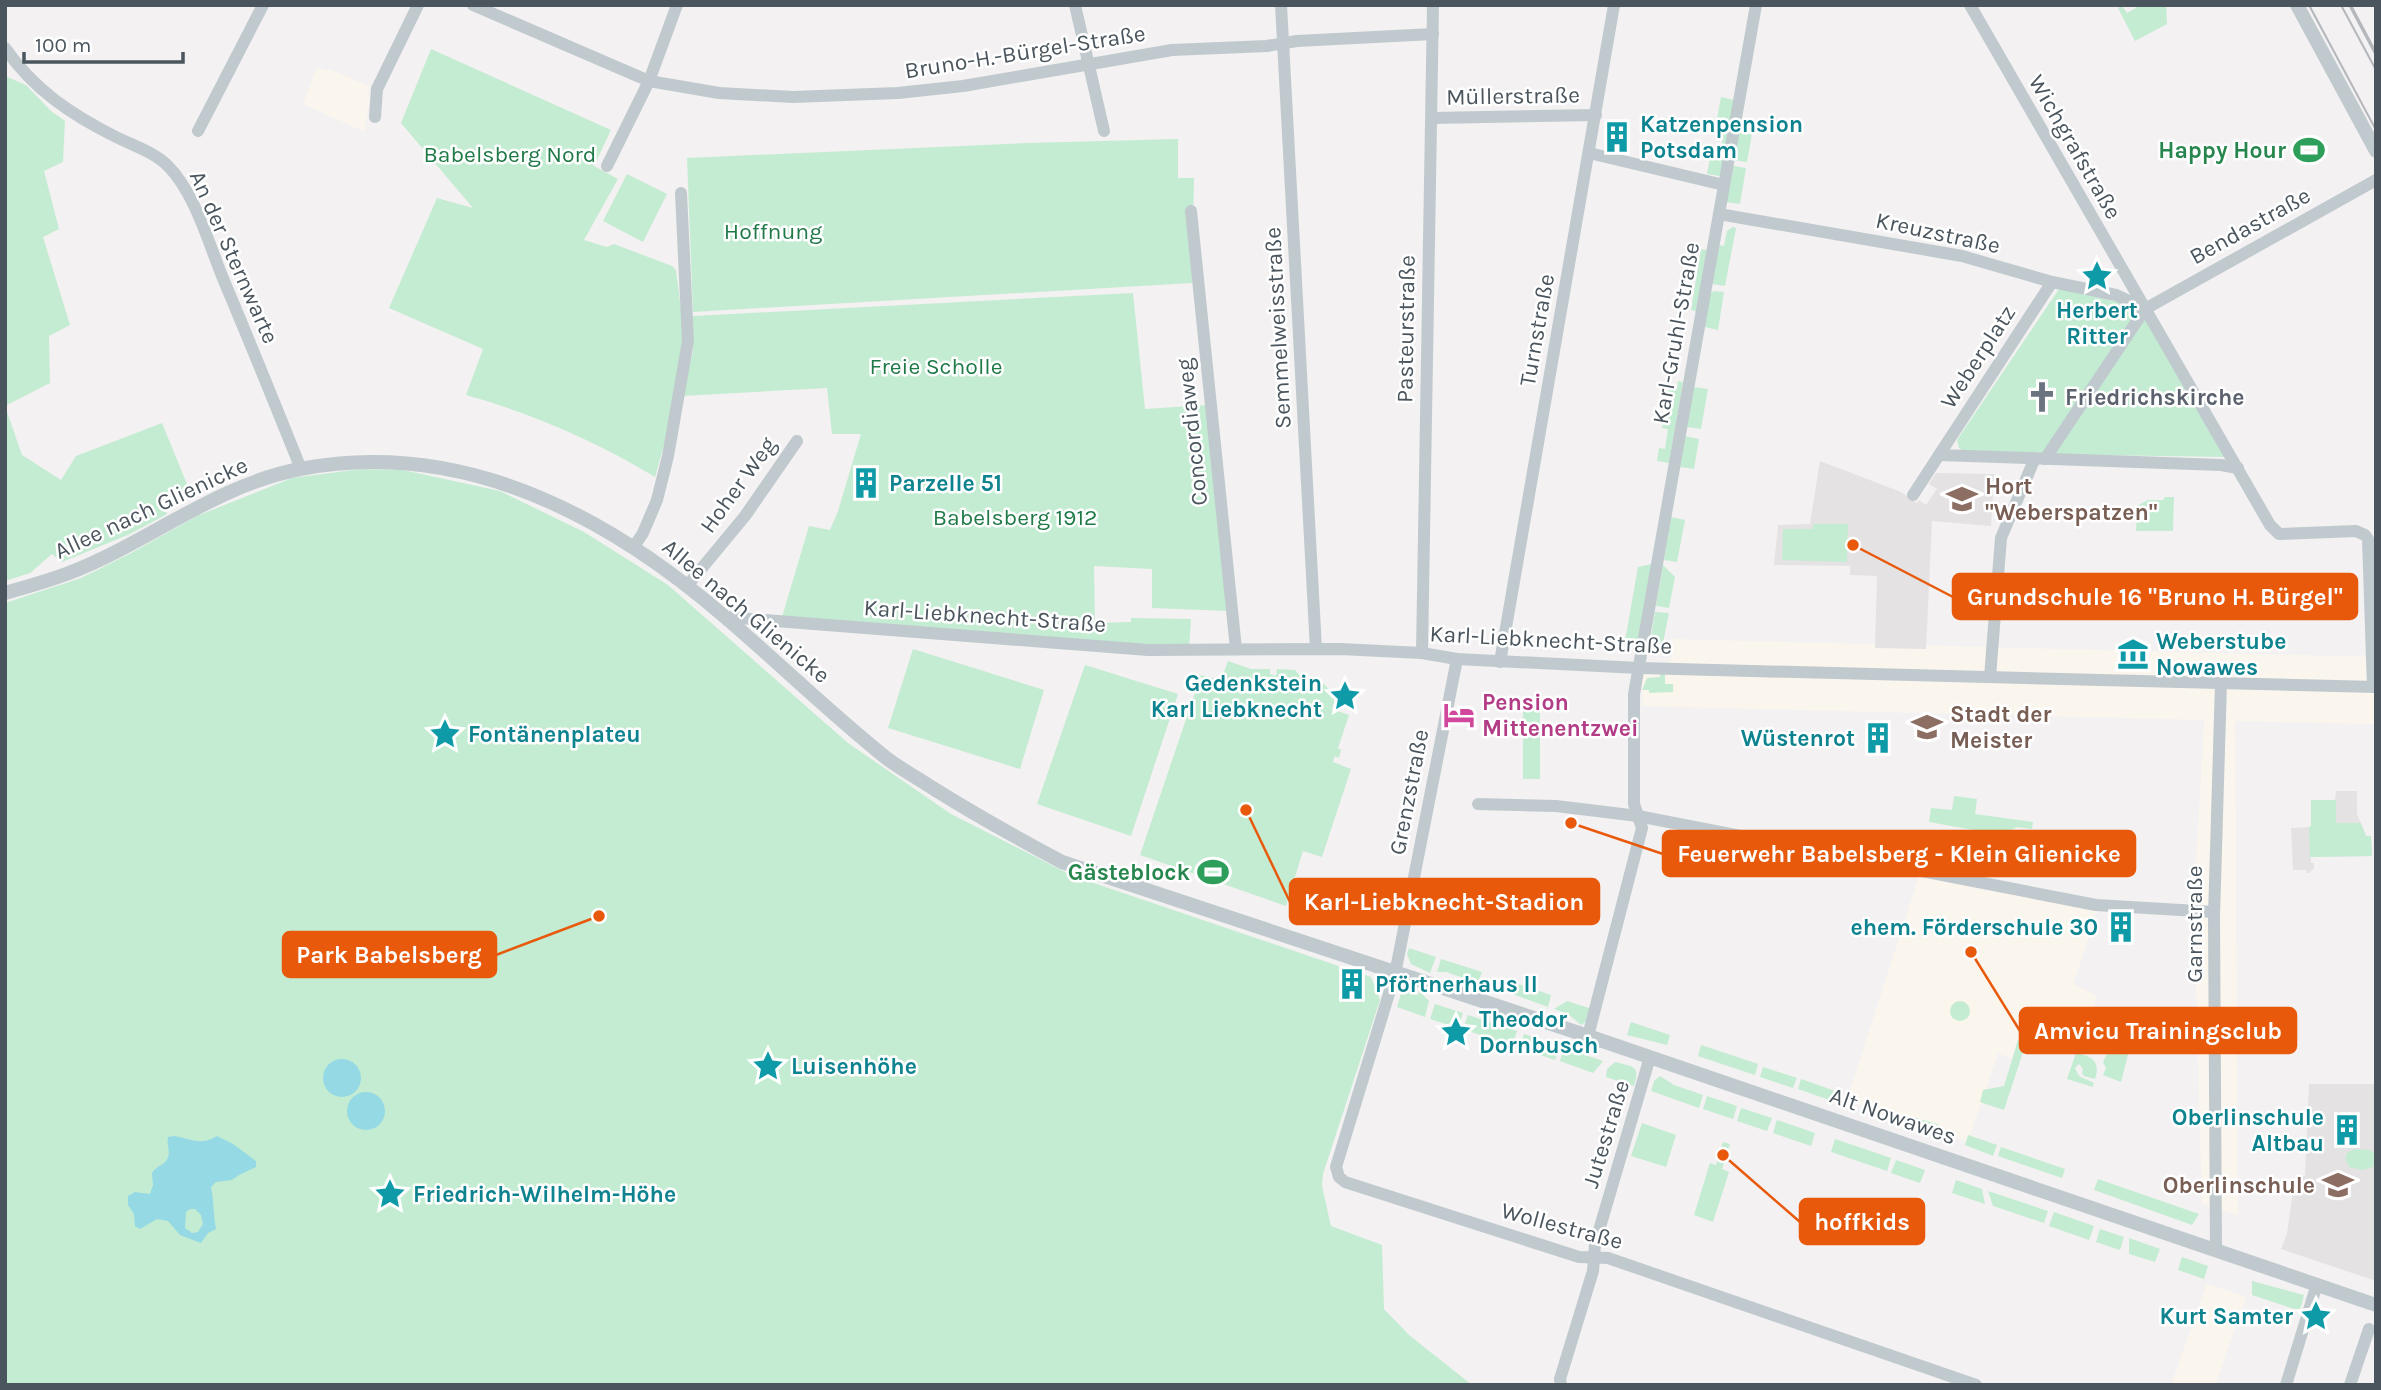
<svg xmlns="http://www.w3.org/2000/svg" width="2381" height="1390" font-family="Karla,sans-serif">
  <rect width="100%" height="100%" fill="#f3f1f1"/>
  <g fill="#fbf6ed">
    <path d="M317 67 327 71 329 69 370 87 368 94 370 95 365 132 303 104Z"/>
    <path d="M1671 639 2376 657V724L2235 721 2238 1215 2202 1204 2194 905 2204 720 1642 706 1643 675 1671 660Z"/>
    <path d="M1920 873 2098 909 2073 984 2097 996 2082 1055 2019 1034 2012 1059 1998 1053 1968 1141 1847 1100Z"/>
    <path d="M2207 1284 2246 1297 2215 1385H2171Z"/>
  </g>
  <g fill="#e4e2e3">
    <path d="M1820 461 1901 492 1917 503 1919 500 1926 505 1937 489 1929 484 1936 473 1994 474 1991 526 1932 521 1926 649 1875 648 1877 576 1850 575V566L1774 565 1778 525 1810 524Z"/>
    <path d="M2336 791H2357V814L2366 836H2371L2372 856 2311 857V863H2314V869L2311 870 2310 873H2307L2306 870H2293L2291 828 2311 827V800H2335Z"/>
    <path d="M2309 1084H2376V1281L2281 1249 2287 1234 2293 1190 2300 1189 2301 1176H2305Z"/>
  </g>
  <g fill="#c4ecd2">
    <path d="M2135 5H2166L2167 24 2135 41 2118 8 2122 6 2127 13 2136 8Z"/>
    <path d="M431 49 611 130 594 166 618 179 584 240 607 247 614 244 672 266 676 270 677 278 684 333 666 438 655 477C596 441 533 414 466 395L483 349 389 308 437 198 473 208 401 123Z"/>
    <path d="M5 76 26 85 51 111 65 121 63 162 44 171 59 229 43 237 70 325 49 336 50 383 5 406 22 455 61 480 76 456 162 423 189 489 162 503 167 514 130 534 62 562 52 554 30 573 5 581Z"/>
    <path d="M1721 97 1734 100 1729 127 1716 124Z"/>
    <path d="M1740 126 1753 128 1747 162 1734 160Z"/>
    <path d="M1724 132 1728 133 1720 176 1707 174 1711 153 1720 154Z"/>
    <path d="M1178 139V178H1194L1192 283 693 312 687 158 1028 143Z"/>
    <path d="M1733 166 1746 168 1740 204 1726 202Z"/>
    <path d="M627 174 667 194 643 242 603 221Z"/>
    <path d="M1733 227 1736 228 1725 286 1712 284 1719 245 1724 246 1727 231Z"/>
    <path d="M1701 249 1707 250 1696 311 1691 310Z"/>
    <path d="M2059 289 2142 307 2226 457 1967 453 1959 448 1957 440Z"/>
    <path d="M1715 291 1724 292 1718 330 1705 327 1710 293Z"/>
    <path d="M1133 293 1145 409 1207 405 1229 611 1152 608V569L1094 566 1095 623 1131 622V618L1191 619 1189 649 782 617 809 526 830 530 838 511 861 434H832L827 388 682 396 693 351V316Z"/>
    <path d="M1678 381 1683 382 1669 463 1657 461 1659 448 1665 449 1668 429 1662 428 1669 388 1677 389Z"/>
    <path d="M1694 387 1708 389 1701 429 1687 427Z"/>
    <path d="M1685 436 1699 439 1694 469 1680 467Z"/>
    <path d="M361 469 403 470 500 491 584 532 668 585 848 743 951 814 1073 876 1371 977 1380 1000 1323 1174 1322 1186 1331 1226 1382 1245 1384 1309 1409 1335 1472 1385H5V603L81 578 131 553 197 516 292 478Z"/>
    <path d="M2165 497H2174L2173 531H2136L2137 506 2148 500H2163Z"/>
    <path d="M1671 517 1685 520 1677 562 1664 560Z"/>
    <path d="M1813 524H1848L1847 562 1782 560 1783 529H1813Z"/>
    <path d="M1652 564 1639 642 1625 641 1638 567Z"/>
    <path d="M1663 565 1675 577 1669 608 1656 606Z"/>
    <path d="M1655 612 1669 613 1663 643H1650Z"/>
    <path d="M913 649 1044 690 1020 769 888 728Z"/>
    <path d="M1228 661 1251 669H1270V674L1276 676 1277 669 1295 670 1300 676 1324 684 1336 697 1332 709 1349 715 1338 748 1341 750 1339 758 1335 756 1333 762 1351 769 1322 857 1303 851 1286 906 1140 855 1201 675 1221 680Z"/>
    <path d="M1085 665 1178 694 1131 836 1037 804Z"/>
    <path d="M1660 674H1665V684H1673V692L1649 693V690H1642L1647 678 1660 677Z"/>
    <path d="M1523 709 1540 710V779H1523Z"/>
    <path d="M1954 796 1977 799 1975 814 2033 822 2032 829 2017 827 2001 835 1929 822 1931 808 1952 810Z"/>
    <path d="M2311 800H2336V823H2361L2366 836H2371L2372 856 2310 857 2309 827 2311 826Z"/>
    <path d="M1409 948 1436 957 1430 973 1411 964 1407 954Z"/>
    <path d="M1441 959 1482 972 1478 983 1446 972H1437Z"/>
    <path d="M1518 984 1551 995 1548 1007 1515 995Z"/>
    <path d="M1402 990 1418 995 1419 991 1429 1001 1425 1017 1397 1007Z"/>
    <circle cx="1960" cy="1011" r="10"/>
    <path d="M1567 1001 1592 1009 1587 1021 1581 1025 1568 1014 1554 1009Z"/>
    <path d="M1435 1004 1463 1013 1458 1028 1430 1019Z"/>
    <path d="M1468 1015 1517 1031 1512 1046 1463 1029Z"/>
    <path d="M1631 1022 1670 1035 1667 1045 1627 1035Z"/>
    <path d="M1524 1034 1559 1046 1555 1060 1520 1048Z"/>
    <path d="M2018 1040 2026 1043 2004 1110 1980 1102 1983 1090 2004 1086Z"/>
    <path d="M1701 1045 1758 1064 1755 1075 1698 1056Z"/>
    <path d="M1564 1048 1603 1061 1593 1073 1560 1061Z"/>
    <path d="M2110 1048 2129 1051 2121 1082 2103 1075 2106 1068 2103 1062Z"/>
    <path d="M2076 1053C2092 1056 2101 1062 2095 1079L2084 1076 2082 1073 2083 1069 2079 1064 2075 1068 2079 1076 2094 1083 2093 1087 2067 1079Z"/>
    <path d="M1615 1062C1633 1067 1641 1065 1634 1086L1606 1077 1607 1069Z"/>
    <path d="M1763 1067 1797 1078 1793 1088 1760 1077Z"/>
    <path d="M1660 1076 1674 1085 1703 1095 1699 1108 1651 1091 1654 1081Z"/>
    <path d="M1801 1079 1841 1093 1838 1103 1798 1089Z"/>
    <path d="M1707 1096 1737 1106 1733 1119 1703 1109Z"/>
    <path d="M1741 1108 1772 1118 1767 1131 1737 1121Z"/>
    <path d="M1914 1117 1940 1125 1936 1137 1910 1128Z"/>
    <path d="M1777 1120 1815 1133 1811 1146 1773 1133Z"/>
    <path d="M1642 1123 1676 1135 1666 1167 1631 1156Z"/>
    <path d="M1968 1135 1997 1145 1993 1156 1965 1145Z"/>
    <path d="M1835 1139 1891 1158 1887 1171 1831 1152Z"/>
    <path d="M1723 1142 1730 1144 1722 1169 1729 1172 1713 1222 1694 1215 1710 1163 1716 1165Z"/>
    <path d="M2001 1147 2065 1169 2062 1178 1998 1156Z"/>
    <path d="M2356 1149 2369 1150 2376 1153V1166L2362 1170 2349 1167 2345 1157 2348 1152Z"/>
    <path d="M1896 1160 1925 1170 1920 1183 1891 1173Z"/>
    <path d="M2098 1179 2199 1214 2192 1225 2094 1190Z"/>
    <path d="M1956 1180 1982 1189 1985 1204 1952 1193Z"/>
    <path d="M1988 1191 2048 1211 2044 1223 1993 1206Z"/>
    <path d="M2054 1212 2094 1226 2089 1240 2049 1226Z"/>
    <path d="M2100 1229 2124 1237 2120 1250 2096 1242Z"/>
    <path d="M2129 1238 2160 1249 2155 1262 2129 1254Z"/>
    <path d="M2182 1257 2208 1266 2204 1279 2178 1270Z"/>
    <path d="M2252 1281 2304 1295 2300 1311 2252 1295Z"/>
  </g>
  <g fill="#95d9e5" fill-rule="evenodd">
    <circle cx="342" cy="1078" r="19"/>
    <circle cx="366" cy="1111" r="19"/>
    <path d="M174 1136C192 1139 201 1146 217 1136L233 1144 256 1161V1167L239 1175 232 1180 216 1182 211 1187C214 1201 213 1214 216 1229L208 1233 201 1243 180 1235 168 1221 157 1219 140 1229 135 1226 134 1214 128 1205V1196L135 1192 150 1194 153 1185 152 1173C156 1166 162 1166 166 1161 172 1154 166 1145 168 1137ZM190 1209H195L201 1215 203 1224 198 1232 192 1233 185 1228 186 1212Z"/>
  </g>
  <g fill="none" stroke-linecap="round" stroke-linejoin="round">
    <g stroke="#c0c9ce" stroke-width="12">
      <path d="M473 5 649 81 719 93 793 97 898 93 963 86 1172 50 1267 46 1297 41 1433 34"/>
      <path d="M1075 5 1104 131"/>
      <path d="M1281 5 1316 649"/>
      <path d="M1970 5 2270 525 2279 534 2356 531 2365 535 2368 539 2373 687"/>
      <path d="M5 48C34 90 72 115 116 137 134 146 154 152 168 166 194 192 208 241 222 276 249 340 275 404 301 469"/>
      <path d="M375 117 377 89 418 5"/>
      <path d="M1431 118 1596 115"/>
      <path d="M198 131 263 5"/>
      <path d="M1589 153 1724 185"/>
      <path d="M607 166 649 81 677 5"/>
      <path d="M1191 211 1236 649"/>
      <path d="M1719 214 1962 256 2052 282 2116 295 2144 308"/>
      <path d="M1939 455 2221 465 2238 468"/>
      <path d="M2045 459 2145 309 2376 180"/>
      <path d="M1913 495 2052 282"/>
      <path d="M633 548 643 533 657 500 668 456 688 341 681 193"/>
      <path d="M687 586 745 516 797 441"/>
      <path d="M725 617 1148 650 1340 649 1422 653 1457 659 1639 668 2376 687"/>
      <path d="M1422 653 1433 5"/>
      <path d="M1457 659 1395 974 1336 1167 1339 1177 1345 1182 1579 1257 1608 1258 1976 1385"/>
      <path d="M1500 662 1614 5"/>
      <path d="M1990 677 2001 538 2035 458"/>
      <path d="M1478 804 1556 806 1638 816 2096 905 2214 912"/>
      <path d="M1588 1036 1642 828 1634 804V694L1756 5"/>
      <path d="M2216 1250 2214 916 2221 683"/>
      <path d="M1561 1385 1560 1379 1593 1271 1595 1244 1650 1057"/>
      <path d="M2286 1385 2317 1284"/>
      <path d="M2350 1385 2369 1329"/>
    </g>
    <g stroke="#c0c9ce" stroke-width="14">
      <path d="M2297 5 2376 151"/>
      <path d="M5 593C26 587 48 581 69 573 147 543 216 485 300 469 461 438 607 515 725 617 779 663 830 713 885 757 899 768 916 777 931 787 974 814 1017 838 1062 862L1588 1036 2376 1305"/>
    </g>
    <g stroke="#b4b7bb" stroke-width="2">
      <path d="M2309 5 2376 130"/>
      <path d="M2341 5 2376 70"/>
    </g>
    <path stroke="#b4b7bb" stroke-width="3.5" d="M2350 5 2376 54"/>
  </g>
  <defs>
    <symbol id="building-bare" viewBox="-9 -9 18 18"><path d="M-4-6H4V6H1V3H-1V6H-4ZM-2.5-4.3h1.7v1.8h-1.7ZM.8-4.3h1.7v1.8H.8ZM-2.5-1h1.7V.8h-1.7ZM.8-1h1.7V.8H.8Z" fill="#0f9aa8" stroke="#fff" stroke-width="2.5" paint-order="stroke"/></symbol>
    <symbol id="stadium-bare" viewBox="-9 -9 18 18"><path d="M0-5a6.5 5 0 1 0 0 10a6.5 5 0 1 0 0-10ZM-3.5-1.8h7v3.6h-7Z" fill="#2e9e5b" stroke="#fff" stroke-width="2.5" paint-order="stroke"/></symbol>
    <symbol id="sight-bare" viewBox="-9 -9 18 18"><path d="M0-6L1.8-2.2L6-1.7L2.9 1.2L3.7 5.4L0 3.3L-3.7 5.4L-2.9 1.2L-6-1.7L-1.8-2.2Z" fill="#0f9aa8" stroke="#fff" stroke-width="2.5" paint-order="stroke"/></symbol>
    <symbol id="church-bare" viewBox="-9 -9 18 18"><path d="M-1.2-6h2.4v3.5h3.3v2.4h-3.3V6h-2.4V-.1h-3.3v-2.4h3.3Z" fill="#6b7280" stroke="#fff" stroke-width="2.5" paint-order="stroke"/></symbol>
    <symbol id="school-bare" viewBox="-9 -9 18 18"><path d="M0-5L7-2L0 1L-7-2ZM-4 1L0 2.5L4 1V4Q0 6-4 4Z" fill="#8d6e63" stroke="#fff" stroke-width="2.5" paint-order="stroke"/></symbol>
    <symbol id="museum-bare" viewBox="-9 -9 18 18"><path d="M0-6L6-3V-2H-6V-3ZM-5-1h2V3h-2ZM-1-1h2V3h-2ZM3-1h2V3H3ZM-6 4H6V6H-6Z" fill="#0f9aa8" stroke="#fff" stroke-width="2.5" paint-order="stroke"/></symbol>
    <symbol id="hotel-bare" viewBox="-9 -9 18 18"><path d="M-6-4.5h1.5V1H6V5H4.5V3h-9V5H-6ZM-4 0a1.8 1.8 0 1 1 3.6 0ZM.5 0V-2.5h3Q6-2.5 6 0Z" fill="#d1479c" stroke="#fff" stroke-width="2.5" paint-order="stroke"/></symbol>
  </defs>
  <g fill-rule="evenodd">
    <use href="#building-bare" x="1595" y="115" width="44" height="44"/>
    <use href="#stadium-bare" x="2287" y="128" width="44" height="44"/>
    <use href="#sight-bare" x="2075" y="254" width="44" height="44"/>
    <use href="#church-bare" x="2020" y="375" width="44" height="44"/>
    <use href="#building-bare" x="844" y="461" width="44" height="44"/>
    <use href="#school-bare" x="1940" y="477" width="44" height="44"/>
    <use href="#museum-bare" x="2111" y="632" width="44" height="44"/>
    <use href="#sight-bare" x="1323" y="674" width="44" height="44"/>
    <use href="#hotel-bare" x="1437" y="693" width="44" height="44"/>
    <use href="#school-bare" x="1905" y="705" width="44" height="44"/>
    <use href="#sight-bare" x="423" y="712" width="44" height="44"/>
    <use href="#building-bare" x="1856" y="716" width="44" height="44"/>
    <use href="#stadium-bare" x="1191" y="850" width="44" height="44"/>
    <use href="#building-bare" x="2099" y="905" width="44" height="44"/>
    <use href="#building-bare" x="1330" y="962" width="44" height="44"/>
    <use href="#sight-bare" x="1434" y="1010" width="44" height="44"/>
    <use href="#sight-bare" x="746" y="1044" width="44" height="44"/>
    <use href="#building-bare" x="2325" y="1108" width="44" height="44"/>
    <use href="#school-bare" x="2316" y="1163" width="44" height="44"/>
    <use href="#sight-bare" x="368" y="1172" width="44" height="44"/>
    <use href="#sight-bare" x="2294" y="1294" width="44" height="44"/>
  </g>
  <g text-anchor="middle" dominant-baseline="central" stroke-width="5" stroke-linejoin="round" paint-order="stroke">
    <g font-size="23" fill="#4a555d" stroke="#fff">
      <text transform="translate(1025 52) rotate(-9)">Bruno-H.-Bürgel-Straße</text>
      <text transform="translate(1513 96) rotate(-1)">Müllerstraße</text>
      <text transform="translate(2075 147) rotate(60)">Wichgrafstraße</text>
      <text transform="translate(2250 226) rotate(-29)">Bendastraße</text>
      <text transform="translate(1938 233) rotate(12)">Kreuzstraße</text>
      <text transform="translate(234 257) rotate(66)">An der Sternwarte</text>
      <text transform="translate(1278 328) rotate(-93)">Semmelweisstraße</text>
      <text transform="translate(1406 329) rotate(-89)">Pasteurstraße</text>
      <text transform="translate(1537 330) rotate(-80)">Turnstraße</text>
      <text transform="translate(1676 333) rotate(-80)">Karl-Gruhl-Straße</text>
      <text transform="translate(1978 357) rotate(-57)">Weberplatz</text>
      <text transform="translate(1192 432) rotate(-96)">Concordiaweg</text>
      <text transform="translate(738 485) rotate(-54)">Hoher Weg</text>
      <text transform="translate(151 508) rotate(-25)">Allee nach Glienicke</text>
      <text transform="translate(746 611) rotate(40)">Allee nach Glienicke</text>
      <text transform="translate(985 616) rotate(4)">Karl-Liebknecht-Straße</text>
      <text transform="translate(1551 640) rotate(3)">Karl-Liebknecht-Straße</text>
      <text transform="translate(1409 792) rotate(-79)">Grenzstraße</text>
      <text transform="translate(2194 924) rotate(-90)">Garnstraße</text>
      <text transform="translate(1893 1116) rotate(19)">Alt Nowawes</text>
      <text transform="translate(1606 1134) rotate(-73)">Jutestraße</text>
      <text transform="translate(1562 1226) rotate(15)">Wollestraße</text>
    </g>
    <g font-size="23" font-weight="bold" fill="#0d838f" stroke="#fff" text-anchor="start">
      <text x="1640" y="124">Katzenpension<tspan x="1640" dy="26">Potsdam</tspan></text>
      <text x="2097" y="310" text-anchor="middle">Herbert<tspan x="2097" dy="26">Ritter</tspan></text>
      <text x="889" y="483">Parzelle 51</text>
      <text x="2156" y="641">Weberstube<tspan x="2156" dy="26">Nowawes</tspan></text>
      <text x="1322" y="683" text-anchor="end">Gedenkstein<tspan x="1322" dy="26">Karl Liebknecht</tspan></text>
      <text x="468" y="734">Fontänenplateu</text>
      <text x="1855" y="738" text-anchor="end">Wüstenrot</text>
      <text x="2098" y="927" text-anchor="end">ehem. Förderschule 30</text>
      <text x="1375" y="984">Pförtnerhaus II</text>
      <text x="1479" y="1019">Theodor<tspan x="1479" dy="26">Dornbusch</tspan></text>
      <text x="791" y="1066">Luisenhöhe</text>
      <text x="2324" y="1117" text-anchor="end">Oberlinschule<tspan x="2324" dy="26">Altbau</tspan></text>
      <text x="413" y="1194">Friedrich-Wilhelm-Höhe</text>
      <text x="2293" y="1316" text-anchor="end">Kurt Samter</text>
    </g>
    <g font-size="23" font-weight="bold" fill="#27864d" stroke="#fff" text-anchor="end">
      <text x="2286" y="150">Happy Hour</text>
      <text x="1190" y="872">Gästeblock</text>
    </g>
    <g font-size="23" fill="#207a48" stroke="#fff">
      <text x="510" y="154">Babelsberg Nord</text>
      <text x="773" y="231">Hoffnung</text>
      <text x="936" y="366">Freie Scholle</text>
      <text x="1015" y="517">Babelsberg 1912</text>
    </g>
    <g font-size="23" font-weight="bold" fill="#5b616d" stroke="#fff" text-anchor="start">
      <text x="2065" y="397">Friedrichskirche</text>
    </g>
    <g font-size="23" font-weight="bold" fill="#785e54" stroke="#fff" text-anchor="start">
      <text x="1985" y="486">Hort<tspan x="1985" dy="26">"Weberspatzen"</tspan></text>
      <text x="1950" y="714">Stadt der<tspan x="1950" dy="26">Meister</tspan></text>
      <text x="2315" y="1185" text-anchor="end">Oberlinschule</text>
    </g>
    <g font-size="23" font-weight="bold" fill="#b23c85" stroke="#fff" text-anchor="start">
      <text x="1482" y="702">Pension<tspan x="1482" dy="26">Mittenentzwei</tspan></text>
    </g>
  </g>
  <path fill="none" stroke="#e8590c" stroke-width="2.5" d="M1853 545L1953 597M1571 823L1663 854M1246 810L1290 902M599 916L496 955M1971 952L2020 1031M1723 1155L1800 1222"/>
  <g fill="#e8590c" stroke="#fff" stroke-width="2.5">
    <circle cx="1853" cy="545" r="7"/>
    <circle cx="1571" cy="823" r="7"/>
    <circle cx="1246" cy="810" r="7"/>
    <circle cx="599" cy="916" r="7"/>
    <circle cx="1971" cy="952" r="7"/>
    <circle cx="1723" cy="1155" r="7"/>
  </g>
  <g fill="#e8590c" stroke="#e8590c" stroke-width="2.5">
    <rect x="1953" y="574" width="404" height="45" rx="7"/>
    <rect x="1663" y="831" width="472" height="45" rx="7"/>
    <rect x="1290" y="879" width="309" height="45" rx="7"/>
    <rect x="283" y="932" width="213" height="45" rx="7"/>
    <rect x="2020" y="1008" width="276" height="45" rx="7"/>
    <rect x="1800" y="1199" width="124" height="45" rx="7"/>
  </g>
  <g font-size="24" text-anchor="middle" font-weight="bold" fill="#fff">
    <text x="2155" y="605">Grundschule 16 "Bruno H. Bürgel"</text>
    <text x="1899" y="862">Feuerwehr Babelsberg - Klein Glienicke</text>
    <text x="1444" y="910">Karl-Liebknecht-Stadion</text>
    <text x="389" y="963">Park Babelsberg</text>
    <text x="2158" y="1039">Amvicu Trainingsclub</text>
    <text x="1862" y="1230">hoffkids</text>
  </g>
  <rect width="2381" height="1390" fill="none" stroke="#4a555d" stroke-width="14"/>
  <path d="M24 52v10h159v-10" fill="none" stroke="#4a555d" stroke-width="3.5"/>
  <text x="35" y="52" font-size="21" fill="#4a555d" stroke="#ffffff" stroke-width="5" paint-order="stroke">100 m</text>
</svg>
